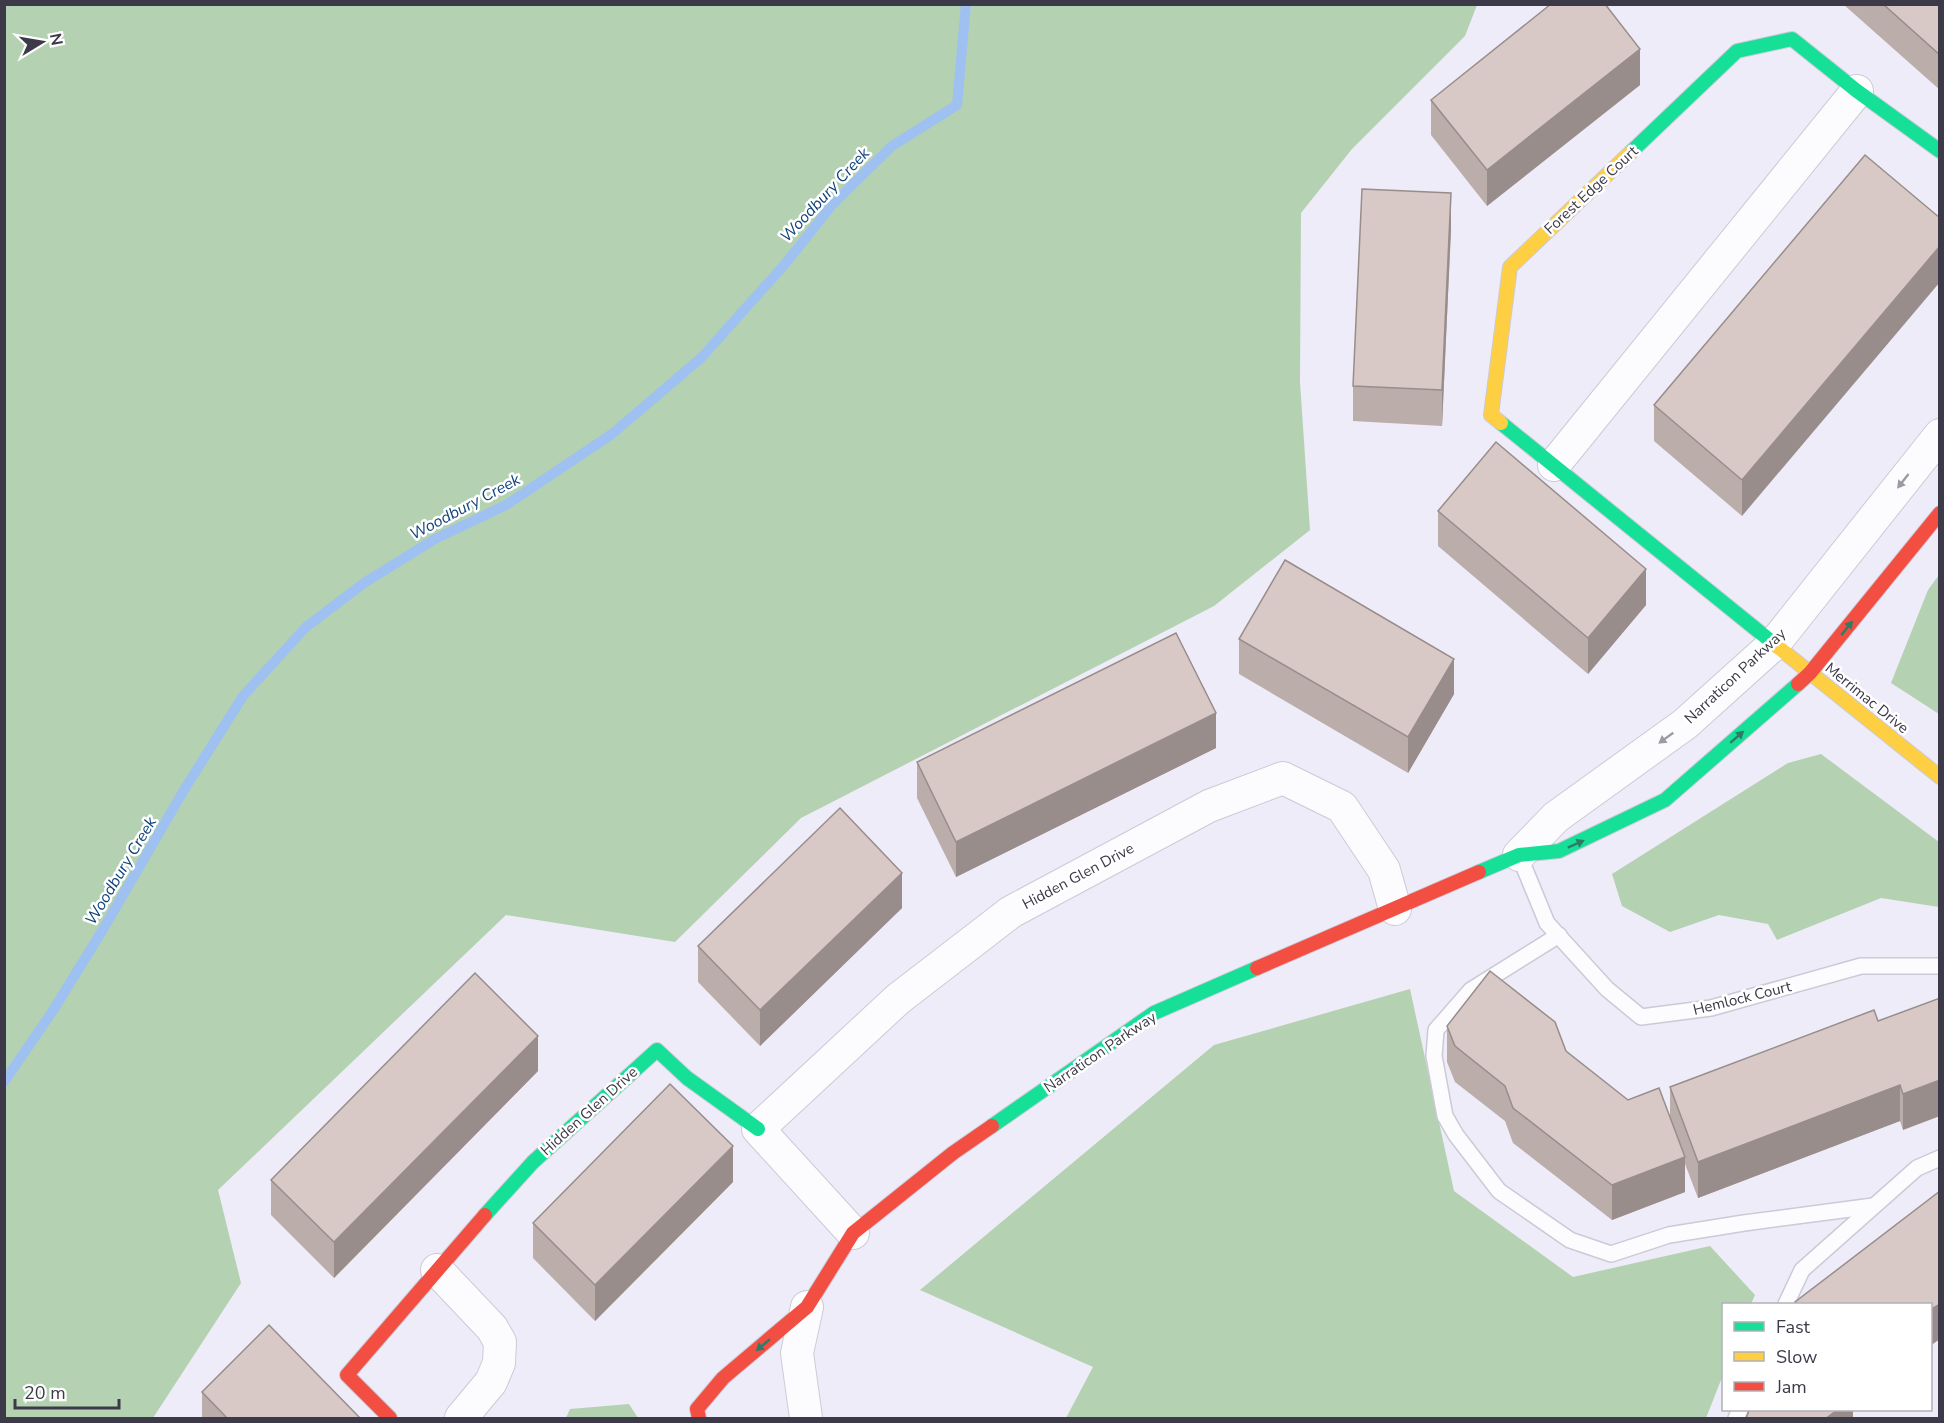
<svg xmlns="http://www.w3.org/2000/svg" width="1944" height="1423" font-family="'Nunito Sans',sans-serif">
  <rect width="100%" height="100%" fill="#eeecf8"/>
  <g fill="#b4d1b2">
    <path d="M5 4H1477V5L1465 36 1352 149 1301 213 1300 382 1310 530 1214 606 801 818 675 942 506 915 218 1190 241 1283 153 1418H5Z"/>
    <path d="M1939 575V714L1891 683 1928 590Z"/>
    <path d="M1821 754 1939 842V907L1881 898 1777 940 1768 924 1719 915 1670 932 1622 906 1612 874 1788 763Z"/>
    <path d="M1410 989 1454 1191 1573 1277 1710 1246 1755 1295 1751 1304H1724L1723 1375 1706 1418H1066L1093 1367 920 1290 1214 1045Z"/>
    <path d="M629 1404 638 1418H566L570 1409Z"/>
  </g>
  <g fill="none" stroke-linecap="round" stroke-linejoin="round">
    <path stroke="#9ec1f1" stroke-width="10" d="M4 1082 52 1012 102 931 184 790 243 696 306 627 364 583 435 539 506 505 612 434 701 358 785 264 833 204 892 146 957 105 966 4"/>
    <defs>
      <g id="lane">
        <path d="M1519 855 1547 923 1607 989 1641 1017 1711 1008 1861 966H1940"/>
        <path d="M1559 935 1471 990 1436 1030 1434 1056 1445 1116 1456 1135 1499 1191 1570 1240 1611 1254 1669 1235 1744 1223 1873 1206"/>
        <path d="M1786 1304 1802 1270 1917 1168 1940 1158"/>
        <path d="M1736 1418 1740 1410"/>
      </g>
      <g id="street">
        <path d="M1554 465 1857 91"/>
        <path d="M1519 855 1556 817 1685 724 1774 644 1940 435"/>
        <path d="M853 1233 758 1129 898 999 1011 912 1209 806 1283 778 1342 807 1384 870 1395 909"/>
        <path d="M437 1270 492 1328 500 1342 499 1363 491 1382 461 1418"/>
        <path d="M806 1418 797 1353 807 1307"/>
      </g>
      <g id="fast">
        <path d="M1631 152 1737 51 1792 39 1857 91 1940 151"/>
        <path d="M1501 423 1778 647"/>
        <path d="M1479 872 1519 855 1559 851 1665 800 1798 684"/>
        <path d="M992 1126 1154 1013 1257 968"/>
        <path d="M485 1215 533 1162 657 1050 687 1078 758 1129"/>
      </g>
      <g id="slow">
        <path d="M1501 423 1491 415 1510 267 1631 152"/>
        <path d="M1778 647 1940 777"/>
      </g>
      <g id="jam">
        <path d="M1798 684 1810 673 1940 513"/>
        <path d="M1257 968 1479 872"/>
        <path d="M390 1418 347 1375 485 1215"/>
        <path d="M699 1418 697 1409 723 1378 807 1307 853 1233 953 1153 992 1126"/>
      </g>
    </defs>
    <use href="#lane" stroke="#cbcad6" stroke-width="18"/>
    <use href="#street" stroke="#cbcad6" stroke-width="34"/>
    <use href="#fast" stroke="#cbcad6" stroke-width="16"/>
    <use href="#slow" stroke="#cbcad6" stroke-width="16"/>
    <use href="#jam" stroke="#cbcad6" stroke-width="16"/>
    <use href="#lane" stroke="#fcfcfe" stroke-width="15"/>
    <use href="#street" stroke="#fcfcfe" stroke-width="32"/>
    <use href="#fast" stroke="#16e098" stroke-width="14"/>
    <use href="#slow" stroke="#ffcf43" stroke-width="14"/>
    <use href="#jam" stroke="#f24e42" stroke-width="14"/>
  </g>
  <g fill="#bbadaa">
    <path d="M1843 4H1940V90Z"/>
    <path d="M1640 85 1487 206 1431 135V100Z"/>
    <path d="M1865 155 1742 516 1654 441V405Z"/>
    <path d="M1451 229 1442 426 1353 421V386Z"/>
    <path d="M1438 511 1646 605 1588 674 1438 546Z"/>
    <path d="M1239 639 1454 694 1408 773 1239 674Z"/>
    <path d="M1216 748 956 877 917 798V762Z"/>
    <path d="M902 908 760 1046 698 982V946Z"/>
    <path d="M1940 998 1903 1130 1900 1121 1698 1198 1685 1164V1192L1612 1220 1513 1143 1505 1121 1455 1082 1447 1062V1026L1628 1100 1670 1115V1087L1878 1021Z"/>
    <path d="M538 1071 334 1278 271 1215V1180Z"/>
    <path d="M733 1182 595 1321 533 1258V1223Z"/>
    <path d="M202 1392 361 1419H202Z"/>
  </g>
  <g fill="#988d8b">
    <path d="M1640 49V85L1487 206V170Z"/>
    <path d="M1451 193V229L1442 426V390Z"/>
    <path d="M1940 246V282L1742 516V480Z"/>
    <path d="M1646 569V605L1588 674V638Z"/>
    <path d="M1454 659V694L1408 773V737Z"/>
    <path d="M1216 713V748L956 877V842Z"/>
    <path d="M902 873V908L760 1046V1010Z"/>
    <path d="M538 1036V1071L334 1278V1242Z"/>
    <path d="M1940 1080V1116L1903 1130V1094Z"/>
    <path d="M1900 1085V1121L1698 1198V1162Z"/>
    <path d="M733 1146V1182L595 1321V1285Z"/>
    <path d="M1685 1157V1192L1612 1220V1185Z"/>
    <path d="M1940 1304V1339L1930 1346V1310Z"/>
    <path d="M1837 1410H1853V1419H1825Z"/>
  </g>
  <g fill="#d9c9c6" stroke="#988d8b" stroke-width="1.5">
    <path d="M1551 4H1605L1640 49 1487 170 1431 100Z"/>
    <path d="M1883 4H1940V55Z"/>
    <path d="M1865 155 1940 218V246L1742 480 1654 405Z"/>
    <path d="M1362 189 1451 193 1442 390 1353 386Z"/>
    <path d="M1496 442 1646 569 1588 638 1438 511Z"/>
    <path d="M1285 560 1454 659 1408 737 1239 639Z"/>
    <path d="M1176 633 1216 713 956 842 917 762Z"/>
    <path d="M840 808 902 873 760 1010 698 946Z"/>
    <path d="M1490 971 1555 1022 1566 1051 1628 1100 1659 1088 1685 1157 1612 1185 1513 1108 1505 1086 1455 1046 1447 1026Z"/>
    <path d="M475 973 538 1036 334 1242 271 1180Z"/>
    <path d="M1940 998V1080L1903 1094 1900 1085 1698 1162 1670 1087 1874 1010 1878 1021Z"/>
    <path d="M670 1084 733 1146 595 1285 533 1223Z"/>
    <path d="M1940 1191V1304L1930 1310V1305H1797L1795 1302Z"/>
    <path d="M269 1325 361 1419H228L202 1392Z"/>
    <path d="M1749 1410H1837L1825 1419H1746Z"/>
  </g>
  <defs><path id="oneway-solid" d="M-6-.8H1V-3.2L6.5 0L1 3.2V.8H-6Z" transform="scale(1.5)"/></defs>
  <g fill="#9c9ba3">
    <use href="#oneway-solid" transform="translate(1903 481) rotate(128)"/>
    <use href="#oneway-solid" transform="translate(1666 738) rotate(144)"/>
  </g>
  <g fill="#2d7c68">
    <use href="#oneway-solid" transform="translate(1847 628) rotate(-51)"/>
    <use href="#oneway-solid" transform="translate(1737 737) rotate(-41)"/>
    <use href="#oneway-solid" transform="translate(1576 844) rotate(-24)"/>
    <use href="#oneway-solid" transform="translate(763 1345) rotate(140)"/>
  </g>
  <g text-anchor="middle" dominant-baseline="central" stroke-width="5" stroke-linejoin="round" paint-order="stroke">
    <g font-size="15" fill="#3c3a48" stroke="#fff">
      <text transform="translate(1591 190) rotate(-43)">Forest Edge Court</text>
      <text transform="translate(1735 676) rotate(-43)">Narraticon Parkway</text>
      <text transform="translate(1867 698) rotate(39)">Merrimac Drive</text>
      <text transform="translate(1078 876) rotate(-28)">Hidden Glen Drive</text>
      <text transform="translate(1742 998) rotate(-14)">Hemlock Court</text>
      <text transform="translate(1100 1052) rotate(-34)">Narraticon Parkway</text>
      <text transform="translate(589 1111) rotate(-42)">Hidden Glen Drive</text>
    </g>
    <g font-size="16" font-style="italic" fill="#0f437c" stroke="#fff">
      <text transform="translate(825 195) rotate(-47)">Woodbury Creek</text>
      <text transform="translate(465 507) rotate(-28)">Woodbury Creek</text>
      <text transform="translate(121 871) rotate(-59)">Woodbury Creek</text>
    </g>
  </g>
  <rect width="1944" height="1423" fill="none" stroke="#3c3a48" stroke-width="12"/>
  <rect x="1722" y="1303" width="210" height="108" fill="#ffffff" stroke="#b1b0b6" stroke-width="1.5"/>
  <rect x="1734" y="1322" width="30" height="9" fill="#16e098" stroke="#b1b0b6" stroke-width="1.5"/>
  <text x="1776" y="1333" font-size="18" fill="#3c3a48">Fast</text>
  <rect x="1734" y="1352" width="30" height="9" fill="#ffcf43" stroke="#b1b0b6" stroke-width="1.5"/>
  <text x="1776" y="1363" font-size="18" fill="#3c3a48">Slow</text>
  <rect x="1734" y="1382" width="30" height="9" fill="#f24e42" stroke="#b1b0b6" stroke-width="1.5"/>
  <text x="1776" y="1393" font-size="18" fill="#3c3a48">Jam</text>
  <g transform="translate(42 42) rotate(79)" stroke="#ffffff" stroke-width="4.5" paint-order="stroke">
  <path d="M0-4.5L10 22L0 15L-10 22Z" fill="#3c3a48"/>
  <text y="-9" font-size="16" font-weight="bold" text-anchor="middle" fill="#3c3a48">N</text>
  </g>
  <path d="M15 1399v9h104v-9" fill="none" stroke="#3c3a48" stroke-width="3"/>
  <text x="24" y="1399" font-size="18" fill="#3c3a48" stroke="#ffffff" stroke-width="4.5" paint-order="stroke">20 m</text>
</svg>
